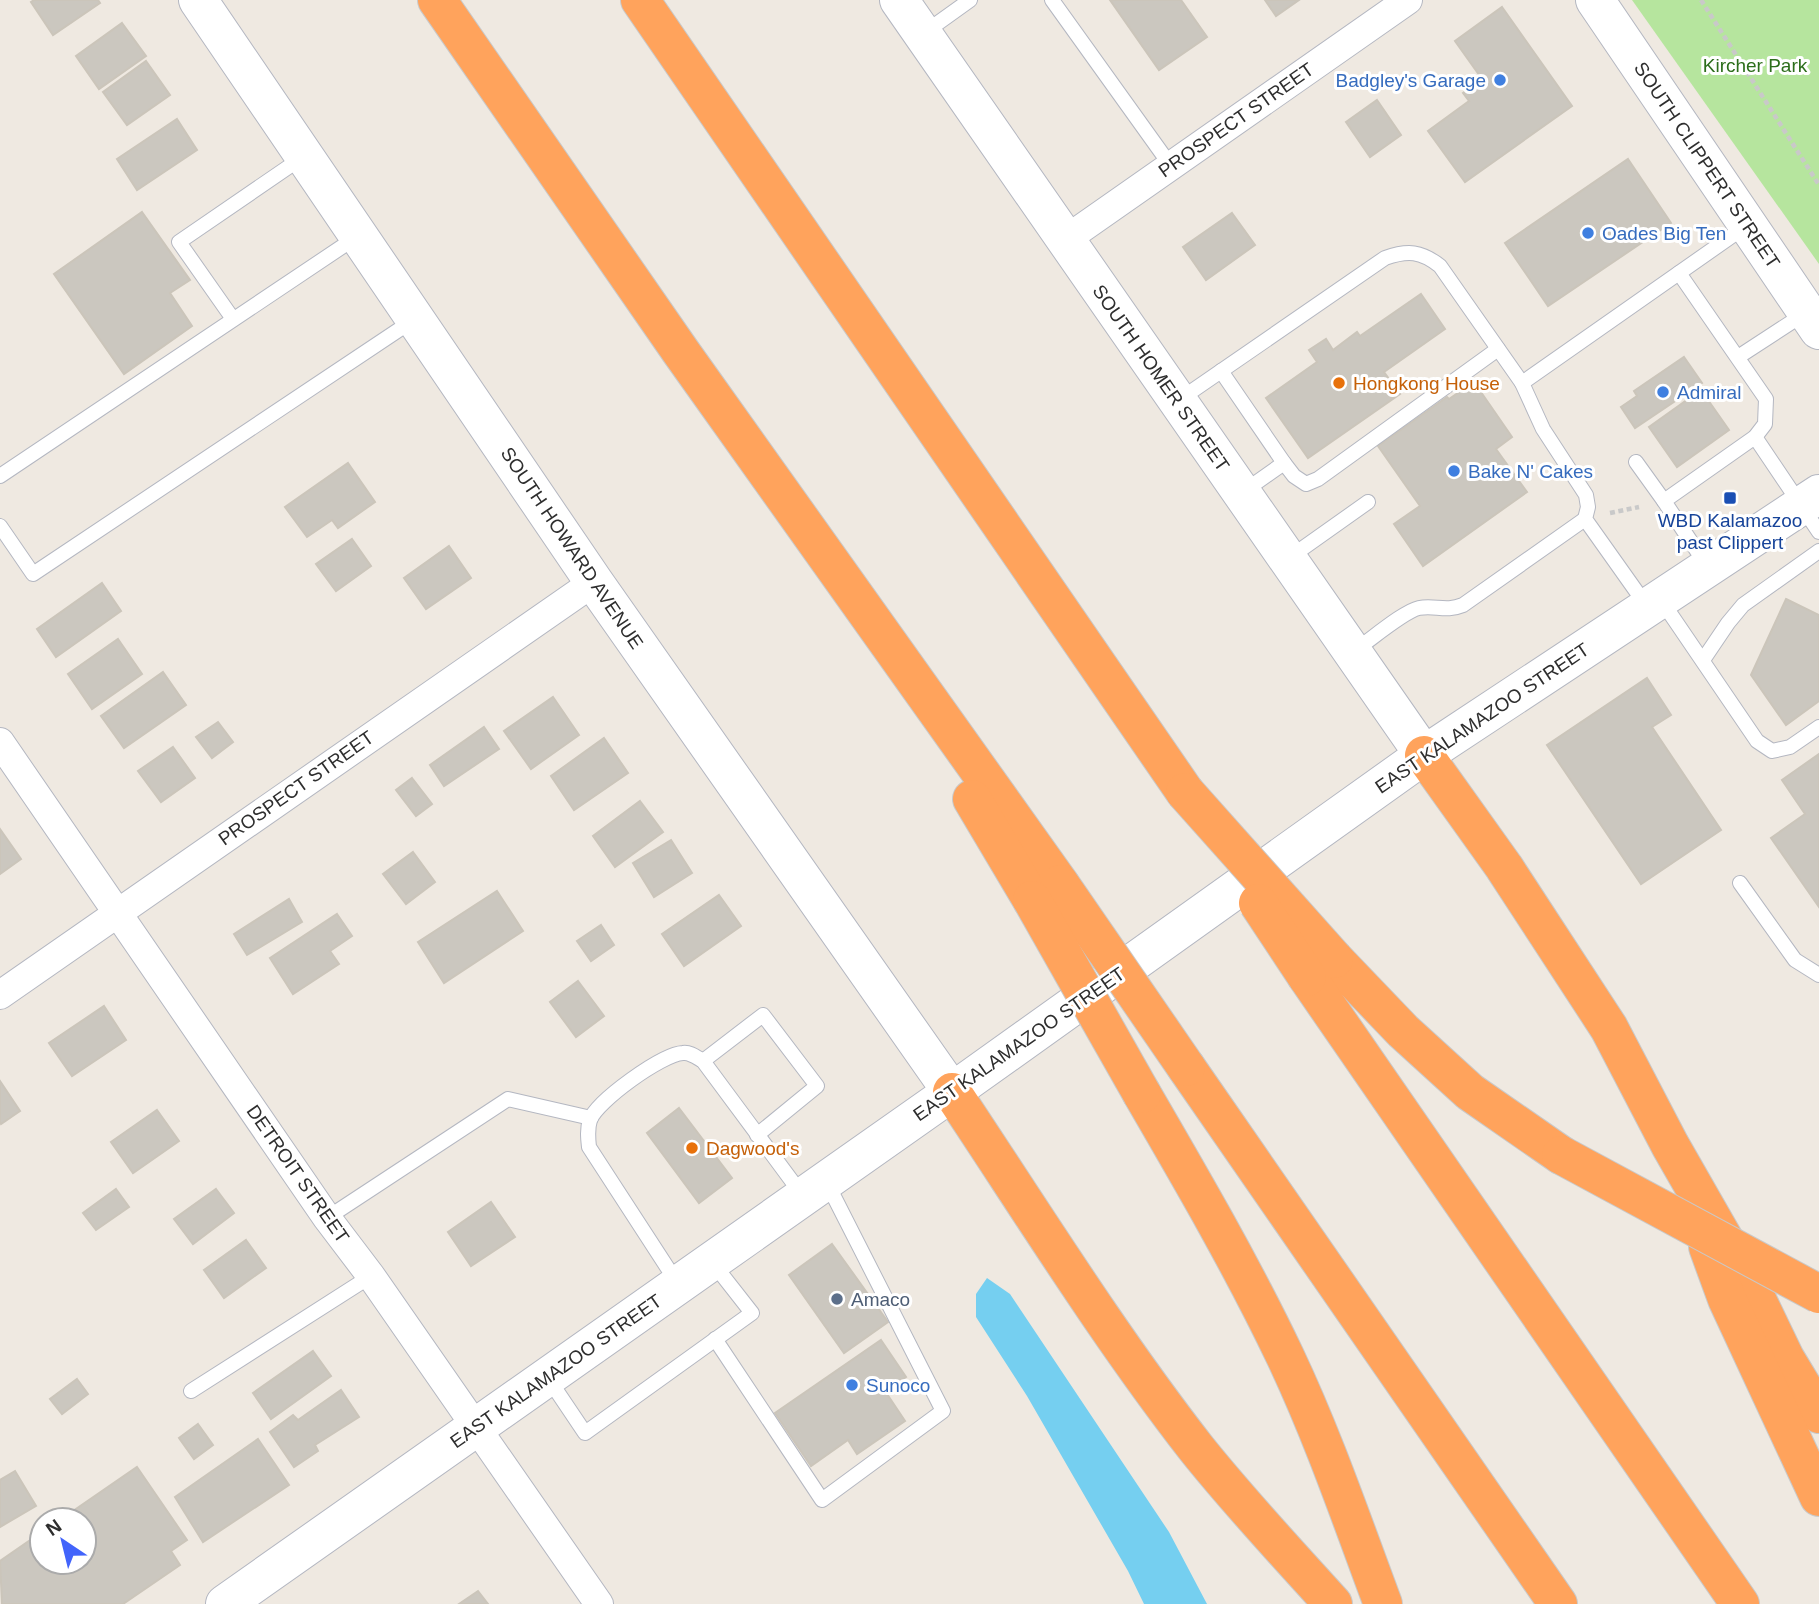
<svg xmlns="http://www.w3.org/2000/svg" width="1819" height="1604" font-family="Helvetica,sans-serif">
  <rect width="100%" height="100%" fill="#efe9e1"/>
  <path fill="#b6e59e" d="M1632 0H1819V264Z"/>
  <path fill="#75cff0" d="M987 1278 1010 1294 1169 1532 1207 1604H1144L1128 1571 1027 1396 976 1317V1294Z"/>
  <g fill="#cbc7bf" stroke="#cbc5ba" stroke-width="2">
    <path d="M34 0H98L100 3 53 35 31 2Z"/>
    <path d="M1110 0H1181L1207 37 1159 70Z"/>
    <path d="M1265 0H1299L1276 16Z"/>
    <path d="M1502 7 1572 106 1465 182 1428 131 1469 101 1463 93 1482 79 1455 41Z"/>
    <path d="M122 23 146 56 99 89 76 56Z"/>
    <path d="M146 61 170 95 127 125 103 92Z"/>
    <path d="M1377 100 1401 135 1370 157 1346 122Z"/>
    <path d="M177 119 197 150 137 190 117 159Z"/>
    <path d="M1628 159 1671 223 1548 306 1505 243Z"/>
    <path d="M142 212 190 280 170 293 192 326 124 374 54 274Z"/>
    <path d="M1232 213 1255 245 1206 280 1183 247Z"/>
    <path d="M1421 294 1445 329 1384 372 1400 394 1308 458 1266 398 1317 362 1309 350 1326 339 1333 350 1357 332 1360 336Z"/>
    <path d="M1684 357 1702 383 1635 428 1621 407 1637 396 1634 391Z"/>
    <path d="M1474 382 1512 437 1496 449 1527 492 1423 566 1394 524 1420 506 1378 446 1447 397 1449 399Z"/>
    <path d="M1701 390 1729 430 1677 467 1649 427Z"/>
    <path d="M348 463 375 502 338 528 332 520 307 537 285 507Z"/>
    <path d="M352 539 371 566 336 591 316 564Z"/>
    <path d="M449 546 471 578 426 609 404 578Z"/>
    <path d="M102 583 121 611 56 657 37 629Z"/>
    <path d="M1786 599 1819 615V701L1786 725 1751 675Z"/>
    <path d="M118 639 142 674 92 709 68 674Z"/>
    <path d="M163 672 186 705 124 748 101 716Z"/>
    <path d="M1647 678 1671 715 1652 727 1721 830 1641 884 1547 745Z"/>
    <path d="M553 697 579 735 531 769 504 731Z"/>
    <path d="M218 722 233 742 212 758 196 737Z"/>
    <path d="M484 727 499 749 444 786 430 765Z"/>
    <path d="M604 738 628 773 574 810 551 776Z"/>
    <path d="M173 747 195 778 161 802 138 771Z"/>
    <path d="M1819 754V907L1771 838 1805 814 1782 780Z"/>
    <path d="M412 778 432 804 416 816 396 790Z"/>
    <path d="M640 801 663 832 615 867 593 836Z"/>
    <path d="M0 829 21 859 0 874Z"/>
    <path d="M671 840 692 873 654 897 633 863Z"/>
    <path d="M413 852 435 882 406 904 383 874Z"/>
    <path d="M497 891 523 931 444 983 418 942Z"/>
    <path d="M719 895 741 926 684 966 662 934Z"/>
    <path d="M289 899 302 922 247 955 234 934Z"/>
    <path d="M337 914 352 936 330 951 339 964 293 994 270 958Z"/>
    <path d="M601 925 614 945 591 961 577 941Z"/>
    <path d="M578 981 604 1016 576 1037 550 1002Z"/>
    <path d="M104 1006 126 1040 72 1076 49 1043Z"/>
    <path d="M0 1081 20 1111 1 1124 0 1122Z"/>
    <path d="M679 1108 732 1178 699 1203 647 1133Z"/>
    <path d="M157 1110 179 1141 133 1173 111 1142Z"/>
    <path d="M116 1189 129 1207 96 1230 83 1213Z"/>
    <path d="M216 1189 234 1213 193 1244 174 1219Z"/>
    <path d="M491 1202 515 1237 471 1266 448 1232Z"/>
    <path d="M246 1240 266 1268 224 1298 204 1270Z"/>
    <path d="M832 1244 888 1322 844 1353 789 1275Z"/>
    <path d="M881 1340 906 1377 885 1391 905 1421 857 1454 848 1440 811 1466 775 1413Z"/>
    <path d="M313 1351 331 1376 271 1419 253 1393Z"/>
    <path d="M77 1379 88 1394 62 1414 50 1399Z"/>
    <path d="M341 1390 359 1417 315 1445 318 1451 294 1467 270 1432 293 1415 298 1420Z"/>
    <path d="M198 1424 213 1445 194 1459 179 1438Z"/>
    <path d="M258 1439 289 1485 203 1542 175 1497Z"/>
    <path d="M137 1467 187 1540 171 1551 180 1565 123 1604H2L0 1561 42 1532V1562H84V1520H60Z"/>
    <path d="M15 1471 36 1506 0 1527V1480Z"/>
    <path d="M478 1591 488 1604H459Z"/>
  </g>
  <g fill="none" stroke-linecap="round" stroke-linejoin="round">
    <defs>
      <g id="lane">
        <path d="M1052 0 1171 166"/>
        <path d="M924 33 970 0"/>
        <path d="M1679 273 1766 399 1765 424 1755 437 1664 501 1707 566"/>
        <path d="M233 319 179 242 303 157"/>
        <path d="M1738 357 1804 314"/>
        <path d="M1221 371 1284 463"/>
        <path d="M1179 400 1385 258C1408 250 1421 251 1440 266L1522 383"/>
        <path d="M1755 437 1819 532"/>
        <path d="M1636 462 1664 501"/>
        <path d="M0 476 358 236"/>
        <path d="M1243 492 1284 463 1294 476 1306 484 1318 479 1498 349"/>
        <path d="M0 526 33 574 415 319"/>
        <path d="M1289 558 1368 502"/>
        <path d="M1661 600 1757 741 1772 751 1790 747 1819 727"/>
        <path d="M1646 605 1585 519 1588 507 1586 495 1543 429 1522 383 1746 226"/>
        <path d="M1354 651C1368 642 1404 611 1419 608 1435 605 1446 612 1463 605L1585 519"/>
        <path d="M1703 660 1728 623 1743 605 1819 551"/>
        <path d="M1740 883 1795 960 1819 975"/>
        <path d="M703 1061 763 1015 817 1086 757 1135"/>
        <path d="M327 1218 508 1099 591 1118"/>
        <path d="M678 1284 589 1147C588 1138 587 1129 590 1120 597 1101 662 1054 683 1053 690 1052 696 1057 703 1061L803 1196"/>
        <path d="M715 1339 822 1500 943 1411 826 1181"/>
        <path d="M548 1378 585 1433 752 1313 712 1262"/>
        <path d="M191 1391 371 1276"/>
      </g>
      <g id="street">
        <path d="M1065 240 1408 0"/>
        <path d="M0 742 327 1218 371 1276 599 1604"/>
        <path d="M0 995 594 582"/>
      </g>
      <g id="secondary">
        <path d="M198 0 594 582 952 1092"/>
        <path d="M899 0 1424 755"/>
        <path d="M1595 0 1819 330"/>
        <path d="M225 1604 952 1092 1424 755 1819 494"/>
      </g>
      <g id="highway">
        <path d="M437 0 681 352 1060 884"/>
        <path d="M640 0 1185 792"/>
        <path d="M1424 755 1504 867 1609 1028 1670 1145 1749 1283 1785 1358 1819 1414"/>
        <path d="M972 799 1032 900"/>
        <path d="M1334 959 1403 1031 1470 1092 1561 1155"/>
        <path d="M1307 977 1740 1604"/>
        <path d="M1186 1067 1558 1604"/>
        <path d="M952 1092C1032 1212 1108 1335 1196 1448 1239 1502 1287 1553 1333 1604"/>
        <path d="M1142 1094C1192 1180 1242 1266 1285 1356 1323 1436 1352 1521 1383 1604"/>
        <path d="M1708 1247 1727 1299 1819 1497"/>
      </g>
    </defs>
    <use href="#lane" stroke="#b4b7c1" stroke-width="16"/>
    <use href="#street" stroke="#b4b7c1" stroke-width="30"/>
    <use href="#secondary" stroke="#b4b7c1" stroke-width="40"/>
    <use href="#highway" stroke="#c9c9c9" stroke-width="40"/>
    <g stroke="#c9c9c9" stroke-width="4.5" stroke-dasharray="5 3.5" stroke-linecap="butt">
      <path d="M1701 0 1819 185"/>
      <path d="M1726 491 1730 498"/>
      <path d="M1610 513 1639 507"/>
    </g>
    <use href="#lane" stroke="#fff" stroke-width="14"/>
    <use href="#street" stroke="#fff" stroke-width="28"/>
    <use href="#secondary" stroke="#fff" stroke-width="38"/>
    <use href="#highway" stroke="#ffa35c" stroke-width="38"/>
    <defs>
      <g id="highway-bridge">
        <path d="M1185 792 1334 959"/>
        <path d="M1060 884 1186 1067"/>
        <path d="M1032 900 1142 1094"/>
        <path d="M1258 903 1307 977"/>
        <path d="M1561 1155 1819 1294"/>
      </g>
    </defs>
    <use href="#highway-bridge" stroke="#c9c9c9" stroke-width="40" stroke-linecap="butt"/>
    <use href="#highway-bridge" stroke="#ffa35c" stroke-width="38"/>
  </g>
  <g fill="#3f7fe0" stroke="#fff" stroke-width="2.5">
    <circle cx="1500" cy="80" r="7"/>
    <circle cx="1588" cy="233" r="7"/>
    <circle cx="1663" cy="392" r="7"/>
    <circle cx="1454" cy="471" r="7"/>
    <circle cx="852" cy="1385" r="7"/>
  </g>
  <g fill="#e8710a" stroke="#fff" stroke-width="2.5">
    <circle cx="1339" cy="383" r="7"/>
    <circle cx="692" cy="1148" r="7"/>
  </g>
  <rect fill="#1a4fb4" stroke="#fff" stroke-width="2.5" x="1723" y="491" width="14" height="14" rx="3.5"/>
  <circle fill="#5c6f8a" stroke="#fff" stroke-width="2.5" cx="837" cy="1299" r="7"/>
  <g text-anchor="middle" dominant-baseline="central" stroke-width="6" stroke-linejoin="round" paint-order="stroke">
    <g font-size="19" fill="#2c6e1b" stroke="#fff">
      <text x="1755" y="65">Kircher Park</text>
    </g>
    <g font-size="19" fill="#366cbe" stroke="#fff" text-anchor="start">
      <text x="1486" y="80" text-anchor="end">Badgley's Garage</text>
      <text x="1602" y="233">Oades Big Ten</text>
      <text x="1677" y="392">Admiral</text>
      <text x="1468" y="471">Bake N' Cakes</text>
      <text x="866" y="1385">Sunoco</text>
    </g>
    <g font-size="19" fill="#2e2e2e" stroke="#fff">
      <text transform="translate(1236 120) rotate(-35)">PROSPECT STREET</text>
      <text transform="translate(1707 165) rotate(56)">SOUTH CLIPPERT STREET</text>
      <text transform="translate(1161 378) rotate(55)">SOUTH HOMER STREET</text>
      <text transform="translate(572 548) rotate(56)">SOUTH HOWARD AVENUE</text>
      <text transform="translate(1482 718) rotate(-34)">EAST KALAMAZOO STREET</text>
      <text transform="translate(296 788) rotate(-35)">PROSPECT STREET</text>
      <text transform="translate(1019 1044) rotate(-35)">EAST KALAMAZOO STREET</text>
      <text transform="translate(298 1174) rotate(55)">DETROIT STREET</text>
      <text transform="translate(556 1371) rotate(-35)">EAST KALAMAZOO STREET</text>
    </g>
    <g font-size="19" fill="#c56008" stroke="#fff" text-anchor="start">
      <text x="1353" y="383">Hongkong House</text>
      <text x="706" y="1148">Dagwood's</text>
    </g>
    <g font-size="19" fill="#164399" stroke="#fff">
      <text x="1730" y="520">WBD Kalamazoo<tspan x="1730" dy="22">past Clippert</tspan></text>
    </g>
    <g font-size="19" fill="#4e5e75" stroke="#fff" text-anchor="start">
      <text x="851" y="1299">Amaco</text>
    </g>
  </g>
  <g transform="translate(63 1541) rotate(325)"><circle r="33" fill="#ffffff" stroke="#ababab" stroke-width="2"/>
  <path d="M0-5L12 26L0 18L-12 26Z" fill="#4264fb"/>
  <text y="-10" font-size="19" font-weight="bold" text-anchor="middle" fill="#2e2e2e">N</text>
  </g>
</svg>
